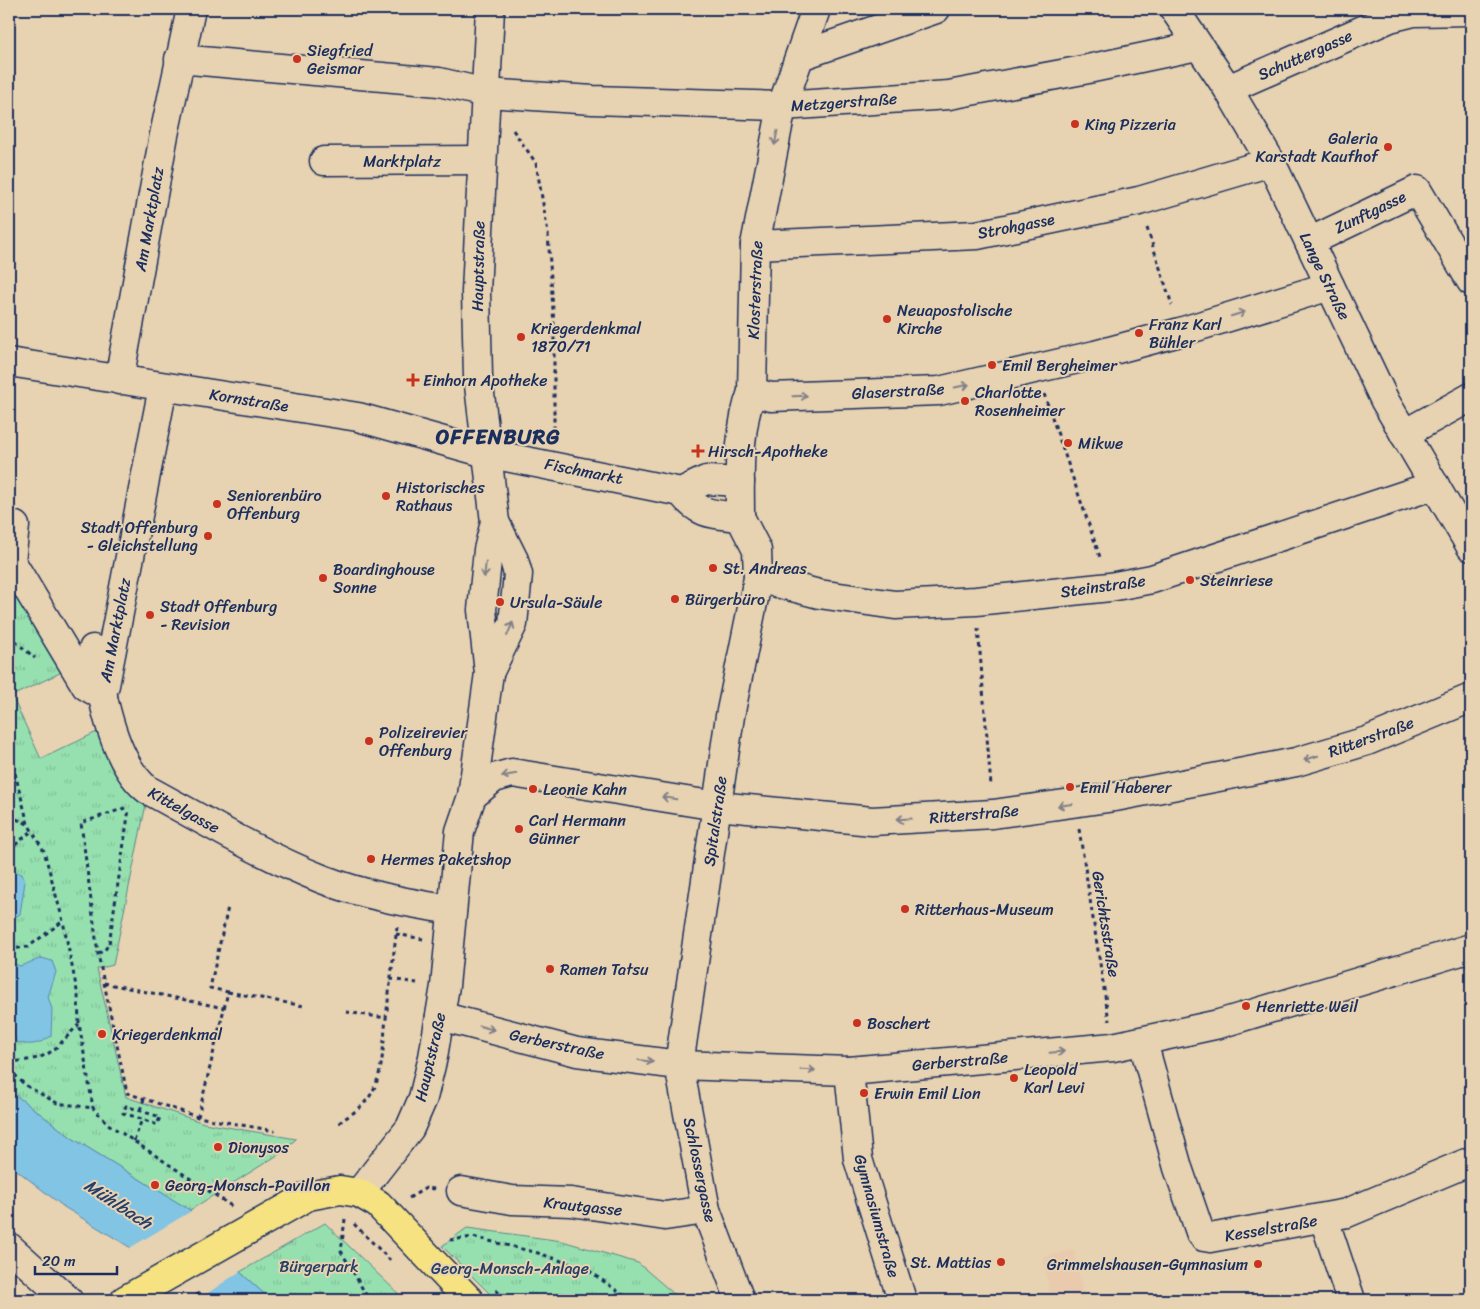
<svg xmlns="http://www.w3.org/2000/svg" width="1480" height="1309" font-family="Sriracha,sans-serif">
  <defs>
    <pattern id="park-tufts" width="24" height="20" patternUnits="userSpaceOnUse" patternTransform="scale(1.25)"><rect width="24" height="20" fill="#96e0af"/><path d="M3 7l-1-3M5 7V3M7 7l1-3M15 17l-1-3M17 17v-4M19 17l1-3" fill="none" stroke="#81c099"/></pattern>
  </defs>
  <rect width="100%" height="100%" fill="#e7d2b1"/>
  <filter id="ink" filterUnits="userSpaceOnUse"><feTurbulence type="fractalNoise" baseFrequency=".02" numOctaves="2"/><feDisplacementMap in="SourceGraphic" scale="10" xChannelSelector="R" yChannelSelector="G"/><feConvolveMatrix kernelMatrix="1 2 1 2 8 2 1 2 1" color-interpolation-filters="sRGB"/></filter>
  <g filter="url(#ink)">
    <path fill="#eacaad" d="M1074 1250 1084 1300H1051L1043 1257Z"/>
    <g fill="url(#park-tufts)" stroke="#588886">
      <path d="M9 568 70 668 12 696 41 759 103 729 146 804 113 965 97 969 126 1097 204 1123 296 1139 281 1153 190 1210 72 1138 9 1090Z"/>
      <path d="M325 1223 405 1300H271L240 1272Z"/>
      <path d="M467 1228 562 1241 638 1263 681 1300H496L442 1246Z"/>
    </g>
    <g fill="#82c4e3" stroke="#5988ae">
      <path d="M14 871 22 874 25 882 20 914 13 918 11 928 12 963 20 966 42 958 52 961 56 972 48 997 52 1009 51 1036C38 1045 31 1046 16 1042L13 1025 9 1019V872Z"/>
      <path d="M9 1090 72 1138 190 1210 240 1272 271 1300H216L64 1207 9 1164Z"/>
    </g>
    <path fill="#e7d2b1" d="M193 1210 242 1270 205 1295 128 1249Z"/>
    <g fill="none" stroke-linecap="round" stroke-linejoin="round">
      <defs>
        <g id="minor">
          <path d="M1174 9 1228 89 1271 162 1385 401 1471 547"/>
          <path d="M800 56 936 9"/>
          <path d="M179 59 439 82 486 93 593 100 782 106 949 95 1083 70 1197 46"/>
          <path d="M1228 89 1390 18 1414 12 1471 11"/>
          <path d="M324 161 481 160"/>
          <path d="M1309 242 1417 190 1471 281"/>
          <path d="M755 245 977 235 1139 201 1271 162"/>
          <path d="M9 362 358 417 486 453 681 492C699 515 712 514 740 517L757 550 758 578 730 716 679 1065 706 1210 740 1300"/>
          <path d="M119 380 164 135 191 9"/>
          <path d="M752 392 771 397 939 391 1095 355 1180 332 1330 286"/>
          <path d="M1404 434 1471 397"/>
          <path d="M681 492 706 480 740 482"/>
          <path d="M740 517C740 476 737 431 752 392L755 245 782 106 816 9"/>
          <path d="M15 526 11 561 86 686 103 696"/>
          <path d="M758 578 819 594 895 605 976 601 1110 587 1152 579 1435 485"/>
          <path d="M93 649C101 691 113 764 148 790 205 821 262 855 322 879 363 895 409 903 452 910"/>
          <path d="M489 673 513 624 518 574 514 560 495 522 478 377 476 292 490 9"/>
          <path d="M105 685 163 387"/>
          <path d="M472 796 494 778 512 773 717 806 872 821 993 814 1115 797 1296 762 1367 741 1471 698"/>
          <path d="M440 1016 577 1052 679 1065 849 1071 1113 1047 1219 1024 1471 948"/>
          <path d="M1143 1042 1178 1168 1200 1232 1204 1237 1210 1238 1347 1213 1471 1161"/>
          <path d="M849 1071 858 1159 902 1300"/>
          <path d="M461 1191 512 1200 571 1202 665 1216 706 1210"/>
          <path d="M359 1193 410 1128 423 1098 433 1057 445 986 460 831 472 796 489 673 482 610 488 550 495 522"/>
          <path d="M1324 1219 1351 1300"/>
          <path d="M9 1247 68 1300"/>
        </g>
        <path id="major" d="M125 1300 308 1196 340 1190 359 1193 378 1204 469 1300"/>
      </defs>
      <use href="#minor" stroke="#1b2f5e" stroke-width="31"/>
      <use href="#major" stroke="#1b2f5e" stroke-width="31"/>
      <g stroke="#1b2f5e" stroke-width="3" stroke-dasharray="4 4" stroke-linecap="butt">
        <path d="M513 130 536 163 548 233 554 325V438"/>
        <path d="M1147 228 1172 305"/>
        <path d="M1044 394 1101 560"/>
        <path d="M978 628 991 786"/>
        <path d="M9 636 35 658"/>
        <path d="M9 672 15 686"/>
        <path d="M9 750 28 824 44 851 63 921 78 996 79 1023 93 1108 108 1124 233 1207"/>
        <path d="M125 808 81 823 98 954 127 1093 198 1117 275 1131"/>
        <path d="M9 816 28 824"/>
        <path d="M1079 829 1109 1021"/>
        <path d="M9 850 33 830"/>
        <path d="M396 934 423 939"/>
        <path d="M9 949 28 947 63 921"/>
        <path d="M98 953 104 951 109 944 129 809"/>
        <path d="M390 979 417 983"/>
        <path d="M104 983 224 1008"/>
        <path d="M228 992 304 1006"/>
        <path d="M346 1012 386 1018 397 927"/>
        <path d="M9 1062C51 1059 51 1053 79 1024"/>
        <path d="M9 1069 25 1085 57 1103 93 1108"/>
        <path d="M140 1110 144 1099"/>
        <path d="M198 1117 228 992 210 988 228 907"/>
        <path d="M339 1123C348 1116 359 1110 366 1101 384 1081 383 1043 386 1018"/>
        <path d="M134 1141 142 1119 123 1113 126 1106 160 1117 157 1125 142 1119"/>
        <path d="M409 1198 426 1188 435 1189"/>
        <path d="M345 1219 341 1251 369 1300"/>
        <path d="M354 1224 390 1260"/>
        <path d="M450 1240 473 1237 538 1253 588 1270 630 1300"/>
        <path d="M496 1290 506 1300"/>
        <path d="M190 1300 199 1293"/>
      </g>
      <use href="#minor" stroke="#e7d2b1" stroke-width="28"/>
      <use href="#major" stroke="#f7e281" stroke-width="28"/>
    </g>
    <defs><path id="oneway-shaft" d="M-6 0H5M1.5-3L5.5 0L1.5 3" fill="none" stroke-width="1.6" stroke-linecap="round" stroke-linejoin="round" transform="scale(1.25)"/></defs>
    <g stroke="#818088">
      <use href="#oneway-shaft" transform="translate(776 138) rotate(101)"/>
      <use href="#oneway-shaft" transform="translate(1238 314) rotate(-17)"/>
      <use href="#oneway-shaft" transform="translate(962 386) rotate(-12)"/>
      <use href="#oneway-shaft" transform="translate(800 396) rotate(-2)"/>
      <use href="#oneway-shaft" transform="translate(485 570) rotate(96)"/>
      <use href="#oneway-shaft" transform="translate(510 629) rotate(-67)"/>
      <use href="#oneway-shaft" transform="translate(1311 758) rotate(163)"/>
      <use href="#oneway-shaft" transform="translate(509 775) rotate(171)"/>
      <use href="#oneway-shaft" transform="translate(669 798) rotate(-171)"/>
      <use href="#oneway-shaft" transform="translate(1065 805) rotate(173)"/>
      <use href="#oneway-shaft" transform="translate(904 819) rotate(177)"/>
      <use href="#oneway-shaft" transform="translate(487 1028) rotate(15)"/>
      <use href="#oneway-shaft" transform="translate(1057 1052) rotate(-5)"/>
      <use href="#oneway-shaft" transform="translate(646 1061) rotate(7)"/>
      <use href="#oneway-shaft" transform="translate(808 1070) rotate(2)"/>
    </g>
  </g>
  <g fill="#c8321e" stroke="#e7d2b1" stroke-width="2">
    <circle cx="297" cy="59" r="5"/>
    <circle cx="1075" cy="124" r="5"/>
    <circle cx="1388" cy="147" r="5"/>
    <circle cx="887" cy="319" r="5"/>
    <circle cx="1139" cy="333" r="5"/>
    <circle cx="521" cy="337" r="5"/>
    <circle cx="992" cy="365" r="5"/>
    <path d="M410.5 372.5h5v5h5v5h-5v5h-5v-5h-5v-5h5z"/>
    <circle cx="965" cy="401" r="5"/>
    <circle cx="1068" cy="443" r="5"/>
    <path d="M695.5 443.5h5v5h5v5h-5v5h-5v-5h-5v-5h5z"/>
    <circle cx="386" cy="496" r="5"/>
    <circle cx="217" cy="504" r="5"/>
    <circle cx="208" cy="536" r="5"/>
    <circle cx="713" cy="568" r="5"/>
    <circle cx="323" cy="578" r="5"/>
    <circle cx="1190" cy="580" r="5"/>
    <circle cx="675" cy="599" r="5"/>
    <circle cx="500" cy="602" r="5"/>
    <circle cx="150" cy="615" r="5"/>
    <circle cx="369" cy="741" r="5"/>
    <circle cx="1070" cy="787" r="5"/>
    <circle cx="533" cy="789" r="5"/>
    <circle cx="519" cy="829" r="5"/>
    <circle cx="371" cy="859" r="5"/>
    <circle cx="905" cy="909" r="5"/>
    <circle cx="550" cy="969" r="5"/>
    <circle cx="1246" cy="1006" r="5"/>
    <circle cx="857" cy="1023" r="5"/>
    <circle cx="102" cy="1034" r="5"/>
    <circle cx="1014" cy="1078" r="5"/>
    <circle cx="864" cy="1093" r="5"/>
    <circle cx="218" cy="1147" r="5"/>
    <circle cx="155" cy="1185" r="5"/>
    <circle cx="1001" cy="1262" r="5"/>
    <circle cx="1258" cy="1264" r="5"/>
  </g>
  <g text-anchor="middle" dominant-baseline="central" stroke-width="4" stroke-linejoin="round" paint-order="stroke">
    <g font-size="16" fill="#1b2f5e" stroke="#e7d2b1" text-anchor="start">
      <text x="307" y="50">Siegfried<tspan x="307" dy="18">Geismar</tspan></text>
      <text x="1085" y="124">King Pizzeria</text>
      <text x="1378" y="138" text-anchor="end">Galeria<tspan x="1378" dy="18">Karstadt Kaufhof</tspan></text>
      <text x="897" y="310">Neuapostolische<tspan x="897" dy="18">Kirche</tspan></text>
      <text x="1149" y="324">Franz Karl<tspan x="1149" dy="18">Bühler</tspan></text>
      <text x="531" y="328">Kriegerdenkmal<tspan x="531" dy="18">1870/71</tspan></text>
      <text x="1002" y="365">Emil Bergheimer</text>
      <text x="423" y="380">Einhorn Apotheke</text>
      <text x="975" y="392">Charlotte<tspan x="975" dy="18">Rosenheimer</tspan></text>
      <text x="1078" y="443">Mikwe</text>
      <text x="708" y="451">Hirsch-Apotheke</text>
      <text x="396" y="487">Historisches<tspan x="396" dy="18">Rathaus</tspan></text>
      <text x="227" y="495">Seniorenbüro<tspan x="227" dy="18">Offenburg</tspan></text>
      <text x="198" y="527" text-anchor="end">Stadt Offenburg<tspan x="198" dy="18">- Gleichstellung</tspan></text>
      <text x="723" y="568">St. Andreas</text>
      <text x="333" y="569">Boardinghouse<tspan x="333" dy="18">Sonne</tspan></text>
      <text x="1200" y="580">Steinriese</text>
      <text x="685" y="599">Bürgerbüro</text>
      <text x="510" y="602">Ursula-Säule</text>
      <text x="160" y="606">Stadt Offenburg<tspan x="160" dy="18">- Revision</tspan></text>
      <text x="379" y="732">Polizeirevier<tspan x="379" dy="18">Offenburg</tspan></text>
      <text x="1080" y="787">Emil Haberer</text>
      <text x="543" y="789">Leonie Kahn</text>
      <text x="529" y="820">Carl Hermann<tspan x="529" dy="18">Günner</tspan></text>
      <text x="381" y="859">Hermes Paketshop</text>
      <text x="915" y="909">Ritterhaus-Museum</text>
      <text x="560" y="969">Ramen Tatsu</text>
      <text x="1256" y="1006">Henriette Weil</text>
      <text x="867" y="1023">Boschert</text>
      <text x="112" y="1034">Kriegerdenkmal</text>
      <text x="1024" y="1069">Leopold<tspan x="1024" dy="18">Karl Levi</tspan></text>
      <text x="874" y="1093">Erwin Emil Lion</text>
      <text x="228" y="1147">Dionysos</text>
      <text x="165" y="1185">Georg-Monsch-Pavillon</text>
      <text x="991" y="1262" text-anchor="end">St. Mattias</text>
      <text x="1248" y="1264" text-anchor="end">Grimmelshausen-Gymnasium</text>
    </g>
    <g font-size="16" fill="#1b2f5e" stroke="#e7d2b1">
      <text transform="translate(1305 55) rotate(-24)">Schuttergasse</text>
      <text transform="translate(844 102) rotate(-4)">Metzgerstraße</text>
      <text x="402" y="161">Marktplatz</text>
      <text transform="translate(1370 212) rotate(-26)">Zunftgasse</text>
      <text transform="translate(149 219) rotate(-80)">Am Marktplatz</text>
      <text transform="translate(1016 226) rotate(-11)">Strohgasse</text>
      <text transform="translate(478 266) rotate(-89)">Hauptstraße</text>
      <text transform="translate(1325 276) rotate(64)">Lange Straße</text>
      <text transform="translate(755 290) rotate(-88)">Klosterstraße</text>
      <text transform="translate(898 391) rotate(-3)">Glaserstraße</text>
      <text transform="translate(249 400) rotate(9)">Kornstraße</text>
      <text transform="translate(584 471) rotate(11)">Fischmarkt</text>
      <text transform="translate(1103 586) rotate(-8)">Steinstraße</text>
      <text transform="translate(115 630) rotate(-79)">Am Marktplatz</text>
      <text transform="translate(1371 737) rotate(-20)">Ritterstraße</text>
      <text transform="translate(184 810) rotate(29)">Kittelgasse</text>
      <text transform="translate(974 814) rotate(-5)">Ritterstraße</text>
      <text transform="translate(715 821) rotate(-82)">Spitalstraße</text>
      <text transform="translate(1106 924) rotate(81)">Gerichtsstraße</text>
      <text transform="translate(557 1044) rotate(12)">Gerberstraße</text>
      <text transform="translate(430 1057) rotate(-77)">Hauptstraße</text>
      <text transform="translate(960 1061) rotate(-5)">Gerberstraße</text>
      <text transform="translate(700 1170) rotate(78)">Schlossergasse</text>
      <text transform="translate(583 1206) rotate(6)">Krautgasse</text>
      <text transform="translate(877 1216) rotate(74)">Gymnasiumstraße</text>
      <text transform="translate(1271 1228) rotate(-10)">Kesselstraße</text>
    </g>
    <g font-size="16" fill="#274166" stroke="#e7d2b1">
      <text x="319" y="1266">Bürgerpark</text>
      <text x="510" y="1268">Georg-Monsch-Anlage</text>
    </g>
    <g font-size="18" font-style="italic" fill="#253e6b" stroke="#e7d2b1">
      <text transform="translate(118 1204) rotate(33)">Mühlbach</text>
    </g>
    <g font-size="21" font-weight="bold" letter-spacing="1" fill="#1b2f5e" stroke="#e7d2b1">
      <text x="498" y="437">OFFENBURG</text>
    </g>
  </g>
  <rect width="1480" height="1309" fill="none" stroke="#e7d2b1" stroke-width="30"/>
  <rect x="15" y="15" width="1450" height="1279" fill="none" stroke="#1b2f5e" stroke-width="2" filter="url(#ink)"/>
  <path d="M35 1266v8h82v-8" fill="none" stroke="#1b2f5e" stroke-width="2.5"/>
  <text x="42" y="1266" font-size="15" fill="#1b2f5e" stroke="#e7d2b1" stroke-width="4" paint-order="stroke">20 m</text>
</svg>
